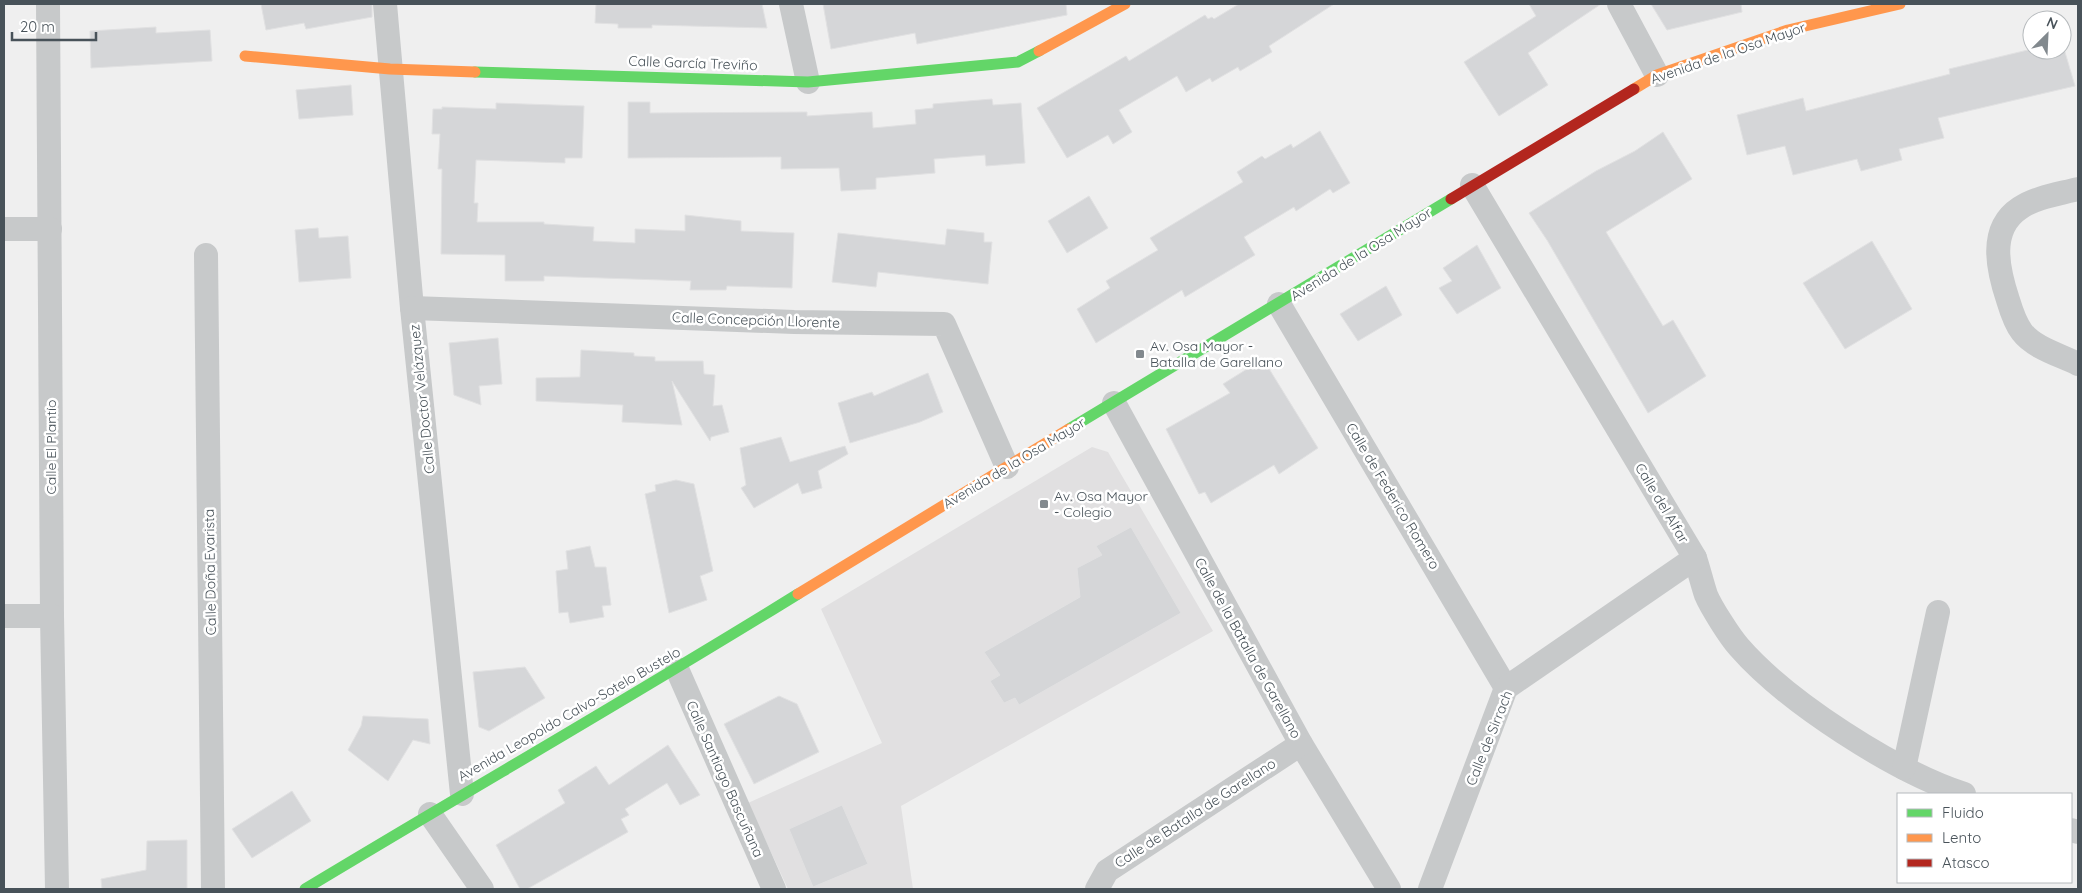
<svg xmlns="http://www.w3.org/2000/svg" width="2082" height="893" font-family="Quicksand,sans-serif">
  <rect width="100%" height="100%" fill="#efefef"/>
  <path fill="#e1e0e1" d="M1092 447 1108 452 1213 631 901 806 913 889H788L748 803 882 743 821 609Z"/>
  <g fill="#d5d6d8" stroke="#e1e1e2">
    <path d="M261 4H372V17L306 29 304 23 266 30Z"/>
    <path d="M596 4H762L767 28 652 25V28H618V24L595 23Z"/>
    <path d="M823 4H1066L1067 15 917 44 915 33 831 49Z"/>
    <path d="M1239 4H1334L1269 46 1272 52 1240 71 1238 67 1212 82 1210 78 1186 92 1177 76 1119 110 1132 132 1113 144 1108 135 1067 158 1037 108 1126 56 1129 61 1205 15 1208 19 1212 17 1214 19Z"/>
    <path d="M1529 4H1601L1528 53 1548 85 1499 116 1464 62 1536 16Z"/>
    <path d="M1651 4H1741L1742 12 1667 30Z"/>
    <path d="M156 27V33L210 30 212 61 91 68 90 31Z"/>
    <path d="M2062 42 2075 86 1938 118 1944 138 1899 149 1902 160 1861 171 1857 159 1793 175 1785 146 1747 155 1737 115 1803 98 1806 111 1950 74 1949 69 2032 49 2062 50Z"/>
    <path d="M351 85 353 115 299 119 296 90Z"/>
    <path d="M992 99 993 105 1021 103 1025 163 986 166 985 155 934 159 935 173 876 178V189L841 191 839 168 781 169V157L628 158V102H650V113L807 112V116L872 112 873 128 916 124 915 110 933 108V104Z"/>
    <path d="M496 103 584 106 582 158H565V163L476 160 474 203H478L477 222H544V224L594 227 593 241 635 243V229L685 231V215L741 221V231L794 233 792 288 727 286 726 290H690L691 281 544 276V281H505V255L441 254 442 169H438L440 134H432L433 109H442V107L496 109Z"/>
    <path d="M1320 131 1350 183 1333 193 1330 189 1296 211 1294 207 1244 237 1255 255 1185 297 1182 290 1096 343 1077 309 1110 288 1106 281 1158 250 1150 238 1243 182 1237 172 1262 156 1265 159 1291 144 1293 148Z"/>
    <path d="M1663 132 1692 179 1606 232 1663 326 1673 320 1706 376 1648 413 1547 240 1529 213 1596 171 1635 151Z"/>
    <path d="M1089 196 1108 228 1067 253 1048 221Z"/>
    <path d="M318 228 319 238 348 236 351 278 299 282 295 230Z"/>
    <path d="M947 229 984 233V242H992L988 284 878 272 876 287 832 282 838 233 945 245Z"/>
    <path d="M1872 241 1912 309 1845 349 1803 283Z"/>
    <path d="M1477 245 1501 288 1457 314 1439 288 1452 281 1443 268Z"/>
    <path d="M1386 286 1402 315 1358 341 1340 314Z"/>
    <path d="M498 338 502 384 479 386 481 405 454 395 449 343Z"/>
    <path d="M581 350 634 353V356L655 357V361H703L704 374 715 375 713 406 722 405 729 432 711 437 710 441 672 381 682 425 622 422 623 405 536 401V378L580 377Z"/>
    <path d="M1263 359 1318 448 1279 474 1274 465 1211 503 1205 492 1199 494 1166 429 1230 393 1223 384Z"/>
    <path d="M928 373 943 412 920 422 850 443 838 403 872 392 874 396Z"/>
    <path d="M781 437 790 462 845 446 848 454 818 471 822 488 802 494 798 483 754 508 741 488 746 485 740 448Z"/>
    <path d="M676 480 694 484 713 571 700 576 707 600 669 613 645 494 656 491 655 485Z"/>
    <path d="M1131 527 1181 613 1019 705 1015 698 1004 703 990 681 1000 675 984 652 1080 597 1077 568 1102 555 1096 546Z"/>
    <path d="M590 546 595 567H606L611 605 602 606 604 617 570 623 568 612 559 613 556 571 568 569 566 551Z"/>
    <path d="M525 667 545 698 489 731 479 727 473 672Z"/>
    <path d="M779 696 797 704 819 752 754 784 724 724Z"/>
    <path d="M363 716 428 719 430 744 413 740 388 781 348 750 361 726Z"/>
    <path d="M668 745 700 795 680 805 667 783 625 809 629 815 621 819 628 832 527 889H520L496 845 565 803 558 790 596 766 609 785Z"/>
    <path d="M292 791 311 821 252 858 232 829Z"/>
    <path d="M842 805 868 864 813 887 789 829Z"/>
    <path d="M187 840V889H102L101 879 146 870 147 841Z"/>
  </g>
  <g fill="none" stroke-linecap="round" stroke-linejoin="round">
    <g stroke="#c7c9ca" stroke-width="24">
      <path d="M48 4 52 616 57 889"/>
      <path d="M385 4 412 308 462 794"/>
      <path d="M791 4 808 82"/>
      <path d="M1619 4 1657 75"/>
      <path d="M1472 185 1695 558C1699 570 1702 583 1706 595 1711 607 1730 637 1739 647 1787 702 1894 771 1964 794"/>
      <path d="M2078 189C2059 194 2036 197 2020 208 1988 229 1998 270 2008 300 2011 310 2015 323 2022 332 2034 348 2060 355 2078 364"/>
      <path d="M4 229H50"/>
      <path d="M206 255 213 889"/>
      <path d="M1279 304 1506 688"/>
      <path d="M412 308 794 322 944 324 1007 467"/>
      <path d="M1114 403 1301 744 1389 889"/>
      <path d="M4 616H52"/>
      <path d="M677 669 774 889"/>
      <path d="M1904 768 1938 612"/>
      <path d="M430 814 482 889"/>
      <path d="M2071 830 2078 832"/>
      <path d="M1097 889 1107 871 1301 744"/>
      <path d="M1430 889 1506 688 1695 558"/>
    </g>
    <g stroke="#63d668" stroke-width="11">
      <path d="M475 72 808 82 1018 62 1039 51"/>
      <path d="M1069 429 1451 199"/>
      <path d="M305 889C469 790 635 695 798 594"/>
    </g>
    <g stroke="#ff974d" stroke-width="11">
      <path d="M1039 51 1125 4"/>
      <path d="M245 56 390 69 475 72"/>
      <path d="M1634 89 1657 75 1788 30 1900 4"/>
      <path d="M798 594 1069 429"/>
    </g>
    <path stroke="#b3261e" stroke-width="11" d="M1451 199 1634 89"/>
  </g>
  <g fill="#82898e" stroke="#fff" stroke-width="2">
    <rect x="1135" y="349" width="10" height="10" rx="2.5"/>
    <rect x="1039" y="499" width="10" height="10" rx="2.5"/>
  </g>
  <g text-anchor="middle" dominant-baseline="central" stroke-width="5" stroke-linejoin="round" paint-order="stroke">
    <g font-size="14" fill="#485259" stroke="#fff">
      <text transform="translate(1728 53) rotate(-19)">Avenida de la Osa Mayor</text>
      <text transform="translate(693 63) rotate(2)">Calle García Treviño</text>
      <text transform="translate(1361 254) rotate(-32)">Avenida de la Osa Mayor</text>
      <text transform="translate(756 320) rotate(2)">Calle Concepción Llorente</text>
      <text transform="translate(422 399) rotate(-96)">Calle Doctor Velázquez</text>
      <text transform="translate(51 447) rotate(-90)">Calle El Plantío</text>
      <text transform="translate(1014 463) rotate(-31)">Avenida de la Osa Mayor</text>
      <text transform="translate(1393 496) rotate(59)">Calle de Federico Romero</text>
      <text transform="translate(1662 503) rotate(59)">Calle del Alfar</text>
      <text transform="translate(210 572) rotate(-91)">Calle Doña Evarista</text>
      <text transform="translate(1248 648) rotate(61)">Calle de la Batalla de Garellano</text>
      <text transform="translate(569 714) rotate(-30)">Avenida Leopoldo Calvo-Sotelo Bustelo</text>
      <text transform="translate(1489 738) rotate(-68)">Calle de Sirrach</text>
      <text transform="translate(725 779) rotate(66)">Calle Santiago Bascuñana</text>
      <text transform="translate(1195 813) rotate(-33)">Calle de Batalla de Garellano</text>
    </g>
    <g font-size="14" fill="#485259" stroke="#fff" text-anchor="start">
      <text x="1150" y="346">Av. Osa Mayor -<tspan x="1150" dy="16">Batalla de Garellano</tspan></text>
      <text x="1054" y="496">Av. Osa Mayor<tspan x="1054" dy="16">- Colegio</tspan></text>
    </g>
  </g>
  <rect width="2082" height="893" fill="none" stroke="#485259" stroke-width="10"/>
  <rect x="1897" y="793" width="175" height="90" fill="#ffffff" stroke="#b6babd"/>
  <rect x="1907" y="809" width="25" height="8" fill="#63d668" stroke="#b6babd"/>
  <text x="1942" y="818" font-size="15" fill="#485259">Fluido</text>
  <rect x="1907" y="834" width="25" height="8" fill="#ff974d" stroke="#b6babd"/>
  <text x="1942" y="843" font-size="15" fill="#485259">Lento</text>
  <rect x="1907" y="859" width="25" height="8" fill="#b3261e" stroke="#b6babd"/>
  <text x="1942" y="868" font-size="15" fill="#485259">Atasco</text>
  <g transform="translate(2047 35) rotate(24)"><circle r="24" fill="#ffffff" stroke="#b6babd"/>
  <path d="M0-4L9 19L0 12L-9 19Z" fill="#82898e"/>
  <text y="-8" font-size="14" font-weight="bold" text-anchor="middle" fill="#485259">N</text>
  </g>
  <path d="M12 32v8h84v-8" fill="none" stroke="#485259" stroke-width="2.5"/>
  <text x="20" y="32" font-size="15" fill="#485259" stroke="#ffffff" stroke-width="4" paint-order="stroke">20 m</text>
</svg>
